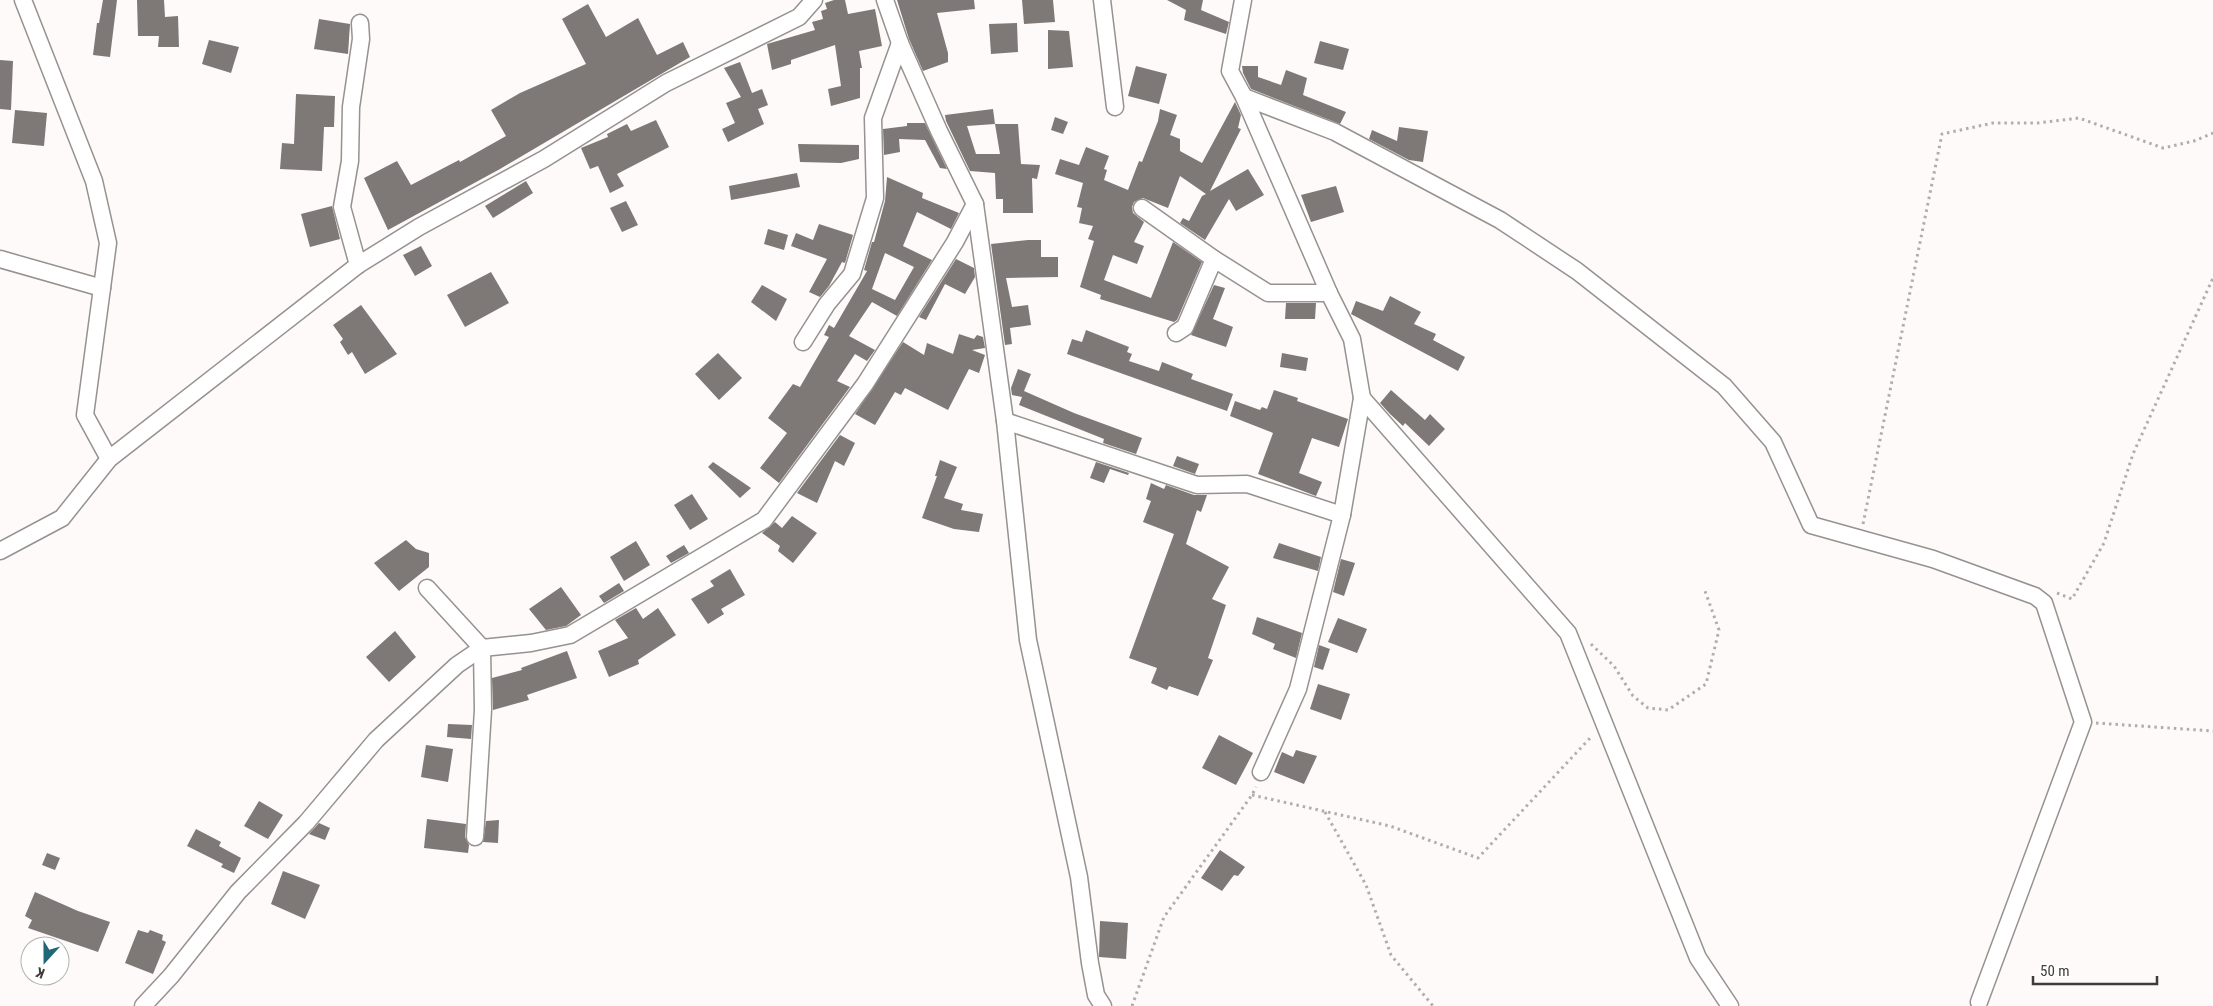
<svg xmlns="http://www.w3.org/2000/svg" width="2213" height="1006" font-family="'Roboto Condensed',sans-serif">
  <rect width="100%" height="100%" fill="#fefaf9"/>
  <g fill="#7e7876" fill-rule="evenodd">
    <path d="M103 0H117L110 57 93 55 97 23H99Z"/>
    <path d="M137 0H164L165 17 178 16 179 47H158L159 36H138Z"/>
    <path d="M834 0H845L848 14 875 9 882 46 859 51 862 68H860V98L831 106 828 89 841 86 835 45 791 60V64L772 70 767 44 815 30 812 22 823 19 821 11 827 9 825 3Z"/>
    <path d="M897 0H974L975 9 937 13 948 53V62L923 71 909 39Z"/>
    <path d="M1022 0H1053L1055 22 1024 24Z"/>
    <path d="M1167 0H1203L1201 10 1229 22 1226 34 1184 20 1186 10Z"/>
    <path d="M588 4 606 37 638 18 657 55 683 42 690 57 500 169 388 230 364 178 397 161 411 185 459 160 460 162 506 136 491 110 520 93 586 64 562 19Z"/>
    <path d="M319 19 350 24 348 54 314 49Z"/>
    <path d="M1017 23 1018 52 991 54 989 24Z"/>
    <path d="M1048 30 1069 31 1073 67 1048 69Z"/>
    <path d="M209 40 239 47 231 73 202 64Z"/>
    <path d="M1320 41 1349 49 1343 70 1314 63Z"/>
    <path d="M0 60 13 61 11 110 0 109Z"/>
    <path d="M740 62 752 93 762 89 768 105 758 109 764 124 728 142 722 129 735 123 726 103 741 97 724 68Z"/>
    <path d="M1136 66 1167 74 1159 104 1128 96Z"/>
    <path d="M1242 66H1258V77L1281 85 1286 70 1307 78 1303 95 1346 112 1340 124 1251 89 1243 73Z"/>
    <path d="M296 94 335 96 334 127H324L322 171 280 169 282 143 294 144Z"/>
    <path d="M1235 102 1241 115 1238 128 1241 129 1210 191 1248 169 1264 195 1236 211 1229 199 1205 240 1180 223 1183 218 1189 221 1202 196 1206 194 1180 176 1168 208 1143 198 1134 202 1132 207 1133 213 1144 222 1134 242 1144 246 1137 264 1113 255 1104 280 1151 298 1173 242 1202 262 1177 320 1174 322 1100 299 1101 295 1080 287 1094 241 1088 239 1093 226 1079 223 1082 208 1077 207 1083 183 1055 174 1060 159 1079 165 1086 147 1109 156 1104 169 1107 170 1104 180 1128 190 1139 161 1142 162 1158 121 1160 109 1177 115 1170 135 1180 139V151L1202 163Z"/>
    <path d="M993 109 995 124H1018L1021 164 1040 165 1037 179 1032 178 1033 213H1003V199H996L995 173 970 171 946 121 945 115ZM995 124 1000 154H976L967 126Z"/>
    <path d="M15 110 47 113 44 146 12 143Z"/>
    <path d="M1055 117 1068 122 1063 134 1051 130Z"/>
    <path d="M656 120 669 147 617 174 624 186 610 193 598 166 590 169 581 148 608 137 607 134 627 124 631 131Z"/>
    <path d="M907 123H925L947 169 940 168 925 140 899 139 900 152 884 155 883 129 907 126Z"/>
    <path d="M1399 127 1428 131 1423 162 1409 160 1369 139 1372 130 1397 141Z"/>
    <path d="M798 144 859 145V159L841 163 800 162Z"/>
    <path d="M797 173 800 187 731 200 729 186Z"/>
    <path d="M887 177 923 193 922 198 959 213 951 229 917 212 903 246 932 260 897 316 872 302 849 336 875 350 867 361 855 354 837 381 850 387 779 483 760 468 787 433 768 418 793 384 800 387 829 337 824 335 829 325 834 328 867 271 864 270 872 242H874L885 201ZM885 253 914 267 895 300 872 289Z"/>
    <path d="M526 181 533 193 493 218 485 206Z"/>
    <path d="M1336 186 1344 212 1311 222 1301 195Z"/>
    <path d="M626 201 638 225 622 232 610 208Z"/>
    <path d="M332 206 340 239 310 247 301 214Z"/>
    <path d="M819 224 853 235 845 263 842 262 829 286 820 297 809 292 827 259 791 246 796 233 813 240Z"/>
    <path d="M768 229 788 235 784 250 764 244Z"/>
    <path d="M1028 240H1041V257H1058V277L1006 278 1012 307 1028 305 1031 325 1010 328 1012 344 1005 345 991 244Z"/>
    <path d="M421 246 432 266 415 276 403 255Z"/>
    <path d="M956 259 974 268 975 277 965 294 945 284 926 320 919 317Z"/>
    <path d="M491 272 509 303 465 327 447 295Z"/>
    <path d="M762 285 787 299 776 321 751 302Z"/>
    <path d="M1214 285 1225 288 1213 319 1233 327 1226 347 1191 335Z"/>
    <path d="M1390 296 1421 312 1414 324 1436 334 1433 340 1465 357 1458 371 1351 314 1356 301 1383 311Z"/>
    <path d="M1286 303H1316L1315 319H1285Z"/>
    <path d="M361 305 397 354 365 374 352 352 348 355 340 342 343 339 333 325Z"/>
    <path d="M1086 330 1129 347 1127 352 1132 354 1129 361 1159 371 1162 362 1193 374 1191 379 1233 394 1227 411 1067 354 1072 339 1082 342Z"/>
    <path d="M959 334 974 339 977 335 983 337 985 348 972 350 985 355 979 373 969 369 948 410 905 388 901 395 895 392 875 425 855 414 903 342 924 355 927 343 953 354Z"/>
    <path d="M718 353 742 378 719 400 695 374Z"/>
    <path d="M1282 353 1308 358 1306 371 1280 367Z"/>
    <path d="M1018 369 1031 374 1024 391 1074 413 1142 438 1136 454 1103 443 1104 439 1019 405 1022 397 1012 395 1011 388Z"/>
    <path d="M1274 390 1298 398 1297 401 1348 419 1339 447 1312 438 1299 473 1322 482 1316 496 1258 474 1273 433 1230 416 1235 401 1260 410 1262 407 1267 409Z"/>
    <path d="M1391 390 1425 420 1430 414 1445 429 1429 446 1405 423 1403 426 1390 414 1380 403Z"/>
    <path d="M840 435 855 443 844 466 835 461 817 503 797 493Z"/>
    <path d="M1177 456 1199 464 1195 474 1173 466Z"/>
    <path d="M940 460 957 467 944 498 963 504 961 510 983 514 979 532 954 529 922 518 937 476H935Z"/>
    <path d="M713 462 751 488 740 498 708 467Z"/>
    <path d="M1096 462 1129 473 1128 475 1110 469 1104 483 1090 478Z"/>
    <path d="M1151 483 1164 489 1166 485 1194 495H1207L1201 512 1197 510 1186 544 1229 567 1212 599 1226 605 1208 658 1213 660 1198 696 1169 686 1167 690 1151 683 1157 668 1129 658 1174 534 1143 522 1151 501 1146 499Z"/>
    <path d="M692 494 708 519 690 530 674 505Z"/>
    <path d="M792 516 817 533 793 563 778 551 780 546 762 533 775 522 782 528Z"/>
    <path d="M406 540 416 549 429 553V567L399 591 374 563Z"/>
    <path d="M636 541 650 565 624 581 610 557Z"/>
    <path d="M1279 543 1321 557 1318 571 1273 558Z"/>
    <path d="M684 545 689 553 671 563 666 556Z"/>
    <path d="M1341 559 1355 563 1344 596 1333 592Z"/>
    <path d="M730 569 745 595 721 609 724 614 708 624 691 599 714 586 710 581Z"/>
    <path d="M619 583 624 591 604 603 599 596Z"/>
    <path d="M561 587 581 615 566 626 546 630 529 609Z"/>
    <path d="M636 608 643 619 658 608 676 635 638 660 639 664 609 677 598 651 628 638 615 620Z"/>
    <path d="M1257 617 1302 633 1296 658 1273 649 1275 644 1252 634Z"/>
    <path d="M1338 618 1367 629 1357 653 1328 642Z"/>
    <path d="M395 631 416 657 389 682 366 657Z"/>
    <path d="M1319 645 1330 649 1323 670 1314 667Z"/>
    <path d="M567 651 577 678 527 695 529 700 493 710 492 678 522 670 521 668Z"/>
    <path d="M1318 684 1350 694 1341 720 1310 709Z"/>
    <path d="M448 724 472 725 471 739 447 737Z"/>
    <path d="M1219 735 1253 753 1236 785 1202 768Z"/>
    <path d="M426 745 453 749 448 782 421 777Z"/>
    <path d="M1296 750 1317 756 1304 784 1274 772 1282 752 1293 757Z"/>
    <path d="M259 801 283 815 268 839 244 826Z"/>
    <path d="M427 819 466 824 465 837 469 845 468 853 424 848Z"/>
    <path d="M499 820 498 843 483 842 486 821Z"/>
    <path d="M319 823 330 828 325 840 309 834Z"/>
    <path d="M196 829 221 842 219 846 241 858 234 873 221 867 223 864 187 846Z"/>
    <path d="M1220 850 1245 867 1238 876 1234 875 1222 891 1201 878Z"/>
    <path d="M47 853 60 858 55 870 42 865Z"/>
    <path d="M283 871 320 885 305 919 271 904Z"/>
    <path d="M35 892 78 911 110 922 98 952 28 928 32 920 25 916Z"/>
    <path d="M1100 921 1128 923 1126 959 1099 957Z"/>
    <path d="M138 930 148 933 150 930 163 935 162 940 166 942 153 974 125 963Z"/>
  </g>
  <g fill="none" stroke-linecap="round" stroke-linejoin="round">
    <defs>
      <g id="minor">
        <path d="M23 0 94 181 108 243 85 415 109 459"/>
        <path d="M885 0 900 43 939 131 975 204 1005 421 1028 640 1079 877 1090 963 1096 995 1103 1006"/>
        <path d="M1102 0 1115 107"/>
        <path d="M1243 0 1230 71 1244 97 1329 293 1352 339 1362 398 1342 515 1298 689 1261 772"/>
        <path d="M1244 97 1335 132 1500 220 1577 271 1724 386 1773 442 1811 525 1933 559 2035 596 2044 603 2083 722 1979 1002"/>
        <path d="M1142 208 1214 259 1268 293H1329"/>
        <path d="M0 259 102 288"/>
        <path d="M358 265 342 207 350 161 351 107 361 39 360 23"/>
        <path d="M1176 333 1185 327 1214 259"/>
        <path d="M803 342 827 304 852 274 875 198 873 118 900 43"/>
        <path d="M1362 398 1568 633 1698 958 1730 1006"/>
        <path d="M1005 421 1197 485 1247 484 1342 515"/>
        <path d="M0 551 62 518 109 459 358 265 419 227 544 159 666 83 799 17 814 0"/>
        <path d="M427 588 482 648 483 710 475 837"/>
        <path d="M143 1006 171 976 238 892 306 823 376 740 457 665 482 648 531 643 570 635 764 520 865 384 955 242 975 204"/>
      </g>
    </defs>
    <use href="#minor" stroke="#97918f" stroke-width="19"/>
    <g stroke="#b0adac" stroke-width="3" stroke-dasharray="2.5 4" stroke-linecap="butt">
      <path d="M1863 524 1942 134 1993 123H2038L2079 118 2163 148 2194 141 2213 133"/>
      <path d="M2057 593 2072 599 2104 543 2133 454 2213 278"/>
      <path d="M1591 644 1614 666 1633 696 1648 708 1668 710 1706 684 1719 630 1705 591"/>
      <path d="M2096 723 2213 731"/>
      <path d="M1252 795 1390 826 1478 858 1592 736"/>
      <path d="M1325 812 1366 885 1391 955 1433 1006"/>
      <path d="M1132 1006 1164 917 1252 795 1256 787"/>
    </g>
    <use href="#minor" stroke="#fff" stroke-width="16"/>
  </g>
  <g transform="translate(45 961) rotate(201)"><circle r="24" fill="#ffffff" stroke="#b2b1b0"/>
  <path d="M0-4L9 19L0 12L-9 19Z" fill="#226777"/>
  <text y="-8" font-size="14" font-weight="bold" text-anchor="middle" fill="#3e3b3a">K</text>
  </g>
  <path d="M2033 976v8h124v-8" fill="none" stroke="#3e3b3a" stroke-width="2.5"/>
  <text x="2040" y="976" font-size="15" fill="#3e3b3a" stroke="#ffffff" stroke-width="4" paint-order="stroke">50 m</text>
</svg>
